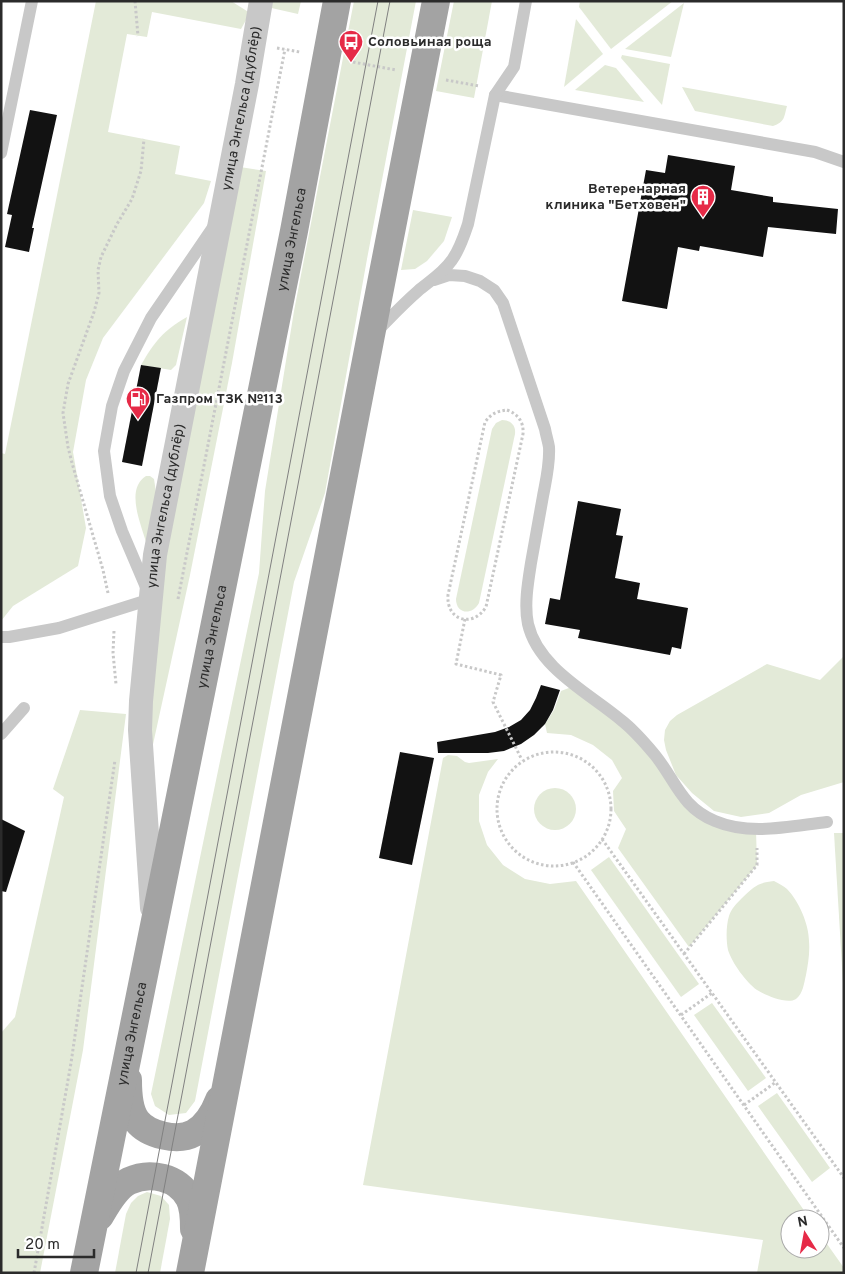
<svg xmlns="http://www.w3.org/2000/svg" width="845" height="1274" font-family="Overpass,sans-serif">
  <rect width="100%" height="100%" fill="#fff"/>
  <g fill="#e3ead8">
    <path d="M96 1H231L250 13 241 29 152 12 147 37 127 34 108 132 180 146 175 174 211 181 204 203 103 338 86 380 73 452 86 528 78 566 13 606 1 621V453L5 454Z"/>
    <path d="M268 1H301L298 14 267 7Z"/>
    <path d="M354 1H416L367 259 325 493 294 582 195 1101 186 1113 169 1115 155 1106 151 1094 259 573 265 491 294 311Z"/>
    <path d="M454 1H492L474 98 436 91Z"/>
    <path d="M580 1H673L611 49 579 7Z"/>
    <path d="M684 3 671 57 625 49Z"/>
    <path d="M576 19 603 54 564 87Z"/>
    <path d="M622 55 670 64 662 105 621 58Z"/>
    <path d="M605 65 616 68 644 102 575 90Z"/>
    <path d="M682 87 787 106C784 117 785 122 773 126L695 111Z"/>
    <path d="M240 167 266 171 232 363 190 575 152 749 147 700 159 586Z"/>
    <path d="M413 210 452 217 444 241 427 261 415 269 401 270Z"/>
    <path d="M187 317 176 365 171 370 141 365C155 341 163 331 187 317Z"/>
    <path d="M502 420C511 420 516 426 515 434L479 603C472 616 456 614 456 599L492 429 496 423Z"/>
    <path d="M146 476H150L154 479 156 492 146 542C141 524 125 489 146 476Z"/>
    <path d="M844 656V782L801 795 769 813 741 817 714 811 692 793 676 775 666 750 664 740 665 730 670 721 677 715 767 664 820 680Z"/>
    <path d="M574 686 622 720 701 815 756 830 757 865 689 947 618 848 626 829 614 811 613 791 622 778 612 760 593 745 571 735 547 733 545 724 554 710 561 691Z"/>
    <path d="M80 710 126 714 83 1050 40 1273H1V1033L15 1017 64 797 53 789Z"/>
    <path d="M448 755 457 756 465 762 469 763 498 759 488 772 479 795V821L487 845 503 865 525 879 550 884 576 881 810 1219H790V1249H820V1234L844 1268V1273H757L763 1240 363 1185 443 758Z"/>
    <circle cx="555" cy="809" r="21"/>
    <path d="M834 833H844V1000Z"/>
    <path d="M609 857 699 984 681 997 591 870Z"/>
    <path d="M774 881C779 884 784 886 787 889 799 901 809 925 809 941 810 953 808 964 806 975 804 983 803 994 796 999 787 1005 765 995 757 990 746 982 732 963 728 950 726 940 726 926 729 916 731 909 737 903 742 898 755 886 757 883 774 881Z"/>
    <path d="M712 1003 766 1078 748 1091 694 1015Z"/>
    <path d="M777 1093 830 1168 812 1182 758 1106Z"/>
    <path d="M147 1192 161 1196 169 1205 170 1219 160 1273H115L126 1214 131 1203 138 1196Z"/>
  </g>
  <g fill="#121212">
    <path d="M30 110 57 115 32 228H34L29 252 5 247 12 215 7 214Z"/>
    <path d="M668 155 735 166 731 190 773 197V202L838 209 836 234 768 227 763 257 700 246 699 251 678 247 667 309 622 301 646 170 665 173Z"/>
    <path d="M141 365 161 368 142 466 122 462Z"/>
    <path d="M578 501 621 509 616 535 623 536 615 578 640 583 637 599 688 608 681 649 672 647 670 655 578 638 580 630 545 624 550 598 560 600Z"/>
    <path d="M541 685 560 690 553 710 545 724 534 735 521 744 504 751 488 753H438L437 742 495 732 509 727 521 720 530 710 536 698Z"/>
    <path d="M400 752 434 758 412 865 379 858Z"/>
    <path d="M1 819 25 831 6 892 1 891Z"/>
  </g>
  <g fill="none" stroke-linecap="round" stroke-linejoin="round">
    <g stroke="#c8c8c8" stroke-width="3" stroke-dasharray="2.5 2.5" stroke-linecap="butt">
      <path d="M135 1 138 36"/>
      <path d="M277 48 300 52"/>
      <path d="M353 62 396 70"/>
      <path d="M446 80 479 86"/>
      <path d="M507 410C518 414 524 422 523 434L486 607C473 628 446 621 448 595L485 422C491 414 497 411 507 410Z"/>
      <path d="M108 593 103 570 72 463 68 447 63 413 68 384 94 312 99 293 98 270 101 257 117 224 132 199 141 171 144 139"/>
      <path d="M178 599 285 49"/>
      <path d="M465 619 456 664 501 675 493 702 522 760"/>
      <path d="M114 631 113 653 116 684"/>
      <circle cx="554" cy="809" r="57"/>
      <path d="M602 839 844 1178"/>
      <path d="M573 862 844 1248"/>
      <path d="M684 954 757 865V848"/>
      <path d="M681 1015 712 993"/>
      <path d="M744 1105 776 1082"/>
      <path d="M34 1273 71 1063 115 760"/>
    </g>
    <g stroke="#c8c8c8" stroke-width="12">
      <path d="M495 95 815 152 844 162"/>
      <path d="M1 153 32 1"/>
      <path d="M434 280 449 275 465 276 480 281 494 290 503 303 545 429C546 435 548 441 549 447 550 464 546 480 543 496 539 519 535 541 531 563 528 582 524 605 528 624 538 668 589 693 621 720 634 730 645 743 655 755 676 781 681 807 715 821 750 836 791 826 827 822"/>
      <path d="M376 332C390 318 403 304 418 291 430 281 443 273 452 260 460 249 464 236 468 224L495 95 514 67 526 1"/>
      <path d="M1 637H9L59 628 151 599 122 531 110 496 104 451 112 406 124 371 151 318 214 226"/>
      <path d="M1 734 24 708"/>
    </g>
    <path stroke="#c8c8c8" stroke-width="24" id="s1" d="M152 908 140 730 141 701 155 555 247 84 261 1"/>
    <g stroke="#a3a3a3" stroke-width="28">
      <path d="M128 1080C128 1093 129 1111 137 1121 148 1135 178 1142 194 1133 206 1126 214 1113 219 1100"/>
      <path d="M100 1216C107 1204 116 1187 129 1181 150 1171 178 1177 189 1198 194 1207 194 1219 194 1229"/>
      <path id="s2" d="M84 1273 294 231 337 1"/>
      <path d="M190 1273 370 340 436 1"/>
    </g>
    <g stroke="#808080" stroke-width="1">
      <path d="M136 1273 378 1"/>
      <path d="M148 1273 390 1"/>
    </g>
  </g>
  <defs>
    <symbol id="bus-pin" viewBox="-11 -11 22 30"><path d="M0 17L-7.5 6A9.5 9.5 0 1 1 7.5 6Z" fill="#e62a47" stroke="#fff"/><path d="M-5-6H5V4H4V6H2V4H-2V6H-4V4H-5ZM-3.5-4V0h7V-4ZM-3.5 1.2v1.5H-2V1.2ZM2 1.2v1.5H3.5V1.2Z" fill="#fff"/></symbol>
    <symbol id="building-pin" viewBox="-11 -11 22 30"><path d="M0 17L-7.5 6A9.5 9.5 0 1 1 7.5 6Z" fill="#e62a47" stroke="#fff"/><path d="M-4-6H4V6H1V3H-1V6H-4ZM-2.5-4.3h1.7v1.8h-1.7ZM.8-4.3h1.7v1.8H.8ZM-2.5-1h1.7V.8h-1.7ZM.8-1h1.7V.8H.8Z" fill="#fff"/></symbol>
    <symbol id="fuel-pin" viewBox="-11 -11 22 30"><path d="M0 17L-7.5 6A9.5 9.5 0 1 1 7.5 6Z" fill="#e62a47" stroke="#fff"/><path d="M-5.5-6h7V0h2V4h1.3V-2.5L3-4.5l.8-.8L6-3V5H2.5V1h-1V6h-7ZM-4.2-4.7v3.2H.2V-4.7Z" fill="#fff"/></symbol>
  </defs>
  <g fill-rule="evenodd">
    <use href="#bus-pin" x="337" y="28" width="28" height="38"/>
    <use href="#building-pin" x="689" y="183" width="28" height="38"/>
    <use href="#fuel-pin" x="124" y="385" width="28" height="38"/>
  </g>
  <g text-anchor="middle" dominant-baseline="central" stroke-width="5" stroke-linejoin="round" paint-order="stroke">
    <g font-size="14" font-weight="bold" fill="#2b2b2b" stroke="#fff" text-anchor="start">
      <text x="368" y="42">Соловьиная роща</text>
      <text x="686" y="189" text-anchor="end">Ветеренарная<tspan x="686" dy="16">клиника "Бетховен"</tspan></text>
      <text x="156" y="399">Газпром ТЗК №113</text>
    </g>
    <g font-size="14" fill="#2b2b2b" stroke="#fff">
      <text stroke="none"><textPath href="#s1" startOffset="809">улица Энгельса (дублёр)</textPath></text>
      <text stroke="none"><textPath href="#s2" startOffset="1054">улица Энгельса</textPath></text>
      <text stroke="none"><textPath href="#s1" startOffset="404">улица Энгельса (дублёр)</textPath></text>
      <text stroke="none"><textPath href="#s2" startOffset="649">улица Энгельса</textPath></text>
      <text stroke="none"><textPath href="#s2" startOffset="244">улица Энгельса</textPath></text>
    </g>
  </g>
  <rect width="845" height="1274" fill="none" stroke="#2b2b2b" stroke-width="5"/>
  <g transform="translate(805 1234) rotate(349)"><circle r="24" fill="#ffffff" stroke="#aaaaaa"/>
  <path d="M0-4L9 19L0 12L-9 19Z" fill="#e62a47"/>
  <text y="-8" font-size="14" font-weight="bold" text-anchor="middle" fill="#2b2b2b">N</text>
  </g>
  <path d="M18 1249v8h76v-8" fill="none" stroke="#2b2b2b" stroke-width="2.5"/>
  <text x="25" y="1249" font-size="15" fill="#2b2b2b" stroke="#ffffff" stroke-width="4" paint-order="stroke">20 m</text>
</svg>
